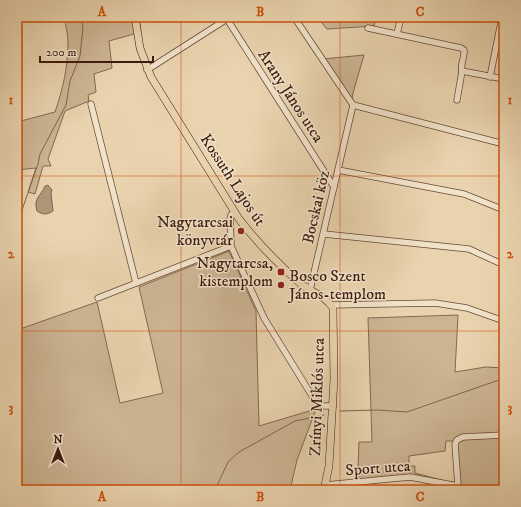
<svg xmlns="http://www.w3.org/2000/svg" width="521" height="507" font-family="'IM FELL DW Pica',serif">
  <rect width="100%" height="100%" fill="#e9d3ae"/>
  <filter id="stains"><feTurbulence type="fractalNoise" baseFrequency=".005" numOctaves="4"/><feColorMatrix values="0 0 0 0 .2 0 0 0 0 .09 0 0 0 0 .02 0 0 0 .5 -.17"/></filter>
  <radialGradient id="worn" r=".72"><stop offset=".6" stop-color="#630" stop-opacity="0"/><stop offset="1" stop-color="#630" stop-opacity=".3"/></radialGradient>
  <g fill="#ccb493" stroke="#846851" fill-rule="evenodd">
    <path d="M65 17H139L141 32 109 41 112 68 94 74 96 92 88 95 89 101 65 111 48 159 51 166H43L35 194 28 192 36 168 17 170V156L21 153 20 135 17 133V122L55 112C63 88 68 68 68 42 68 33 65 26 65 17Z"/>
    <path d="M317 17H376L374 26 327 29Z"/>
    <path d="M364 55 353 93 351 104 323 59Z"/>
    <path d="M229 251 256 311 259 426 316 409 297 460 290 490H17V330L97 302 120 403 163 393 139 287Z"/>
    <path d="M458 315 455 372 486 367 504 368V490H501V486H482L481 490H456V489L413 479 360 484 358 469 359 442H372L368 318ZM446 441H453L455 482H449L415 473V466H409V456L445 451Z"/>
  </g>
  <path fill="#ae9578" stroke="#80654e" d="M48 185 52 190 51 193 53 211C47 215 43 215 37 211 33 198 41 196 45 186Z"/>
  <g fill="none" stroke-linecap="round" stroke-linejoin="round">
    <g stroke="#80654e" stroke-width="1">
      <path d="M17 241 22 210 38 164 40 154 66 105 70 81 80 56 83 28 81 17"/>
      <path d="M340 411 377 410 407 412 496 381 502 380 504 381"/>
      <path d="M215 490 228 462 239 452 295 421 324 415"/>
    </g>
    <defs>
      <g id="minor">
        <path d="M294 17 353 105"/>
        <path d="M227 19 334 187"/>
        <path d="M368 28 461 48 464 50C465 57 460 64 462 71L504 79"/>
        <path d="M397 34 401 17"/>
        <path d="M147 70 230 17"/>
        <path d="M490 77 502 17"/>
        <path d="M457 100 462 71"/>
        <path d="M91 104 136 283"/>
        <path d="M353 105 504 144"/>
        <path d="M338 170 464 194 504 210"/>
        <path d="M235 213 231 215 230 219 231 241V246L264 318 314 399 321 406H333"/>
        <path d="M324 234 469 249 504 265"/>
        <path d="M310 290 353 105"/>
        <path d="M98 298 231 246"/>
        <path d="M331 305 435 303 467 308 504 321"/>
        <path d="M325 485 410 477 458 486 455 444 457 440 463 437 504 435"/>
      </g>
      <path id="major" d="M135 17 140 48 151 77 239 219C257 242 279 265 301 284 311 292 326 296 333 308L334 379 329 466 324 490"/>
    </defs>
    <use href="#minor" stroke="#674a37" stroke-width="7"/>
    <use href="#major" stroke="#3c1c0f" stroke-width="8"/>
    <use href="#minor" stroke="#f1e2ca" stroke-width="5.5"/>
    <use href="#major" stroke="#e9d3ae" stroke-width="7"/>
  </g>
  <path fill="none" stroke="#ce500c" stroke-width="1" stroke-opacity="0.55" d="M181 17V490M340 17V490M17 176H504M17 331H504"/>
  <g fill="#8f2418" stroke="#f1e2ca" stroke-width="1.5">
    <circle cx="241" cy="231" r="4"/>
    <rect x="277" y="268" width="8" height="8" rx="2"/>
    <circle cx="281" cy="285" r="4"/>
  </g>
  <g text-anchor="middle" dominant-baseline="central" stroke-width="3" stroke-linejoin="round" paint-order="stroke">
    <g font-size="16" fill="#3c1c0f" stroke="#f1e2ca">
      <text transform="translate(291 96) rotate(57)">Arany János utca</text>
      <text transform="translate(233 180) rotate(57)">Kossuth Lajos út</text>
      <text transform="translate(316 207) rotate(-77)">Bocskai köz</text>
      <text transform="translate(317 397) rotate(-88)">Zrínyi Miklós utca</text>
      <text transform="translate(378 468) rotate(-4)">Sport utca</text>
    </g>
    <g font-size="16" fill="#3c1c0f" stroke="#f1e2ca" text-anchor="end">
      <text x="233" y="222">Nagytarcsai<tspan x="233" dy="18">könyvtár</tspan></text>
      <text x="273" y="263">Nagytarcsa,<tspan x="273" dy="18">kistemplom</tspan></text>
      <text x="289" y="276" text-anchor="start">Bosco Szent<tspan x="289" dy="18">János-templom</tspan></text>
    </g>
  </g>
  <rect width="521" height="507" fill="none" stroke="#e9d3ae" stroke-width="44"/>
  <g transform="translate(58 449)" stroke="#f1e2ca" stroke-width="3" paint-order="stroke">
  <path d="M0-3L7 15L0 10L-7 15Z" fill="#3c1c0f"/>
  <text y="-6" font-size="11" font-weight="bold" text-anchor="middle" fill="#3c1c0f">N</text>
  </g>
  <path d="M40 56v6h113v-6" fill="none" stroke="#3c1c0f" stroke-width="2"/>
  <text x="46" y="56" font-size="12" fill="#3c1c0f" stroke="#f1e2ca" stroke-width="3" paint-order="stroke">200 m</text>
  <rect x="22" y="22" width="477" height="463" fill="none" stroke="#ce500c" stroke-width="1.5"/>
  <g font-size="13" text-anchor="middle" font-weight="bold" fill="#ce500c">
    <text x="102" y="16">A</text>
    <text x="260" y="16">B</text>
    <text x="420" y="16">C</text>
    <text x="11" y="104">1</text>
    <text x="510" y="104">1</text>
    <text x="11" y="258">2</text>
    <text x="510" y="258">2</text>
    <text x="11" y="412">3</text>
    <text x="510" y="412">3</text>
    <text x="102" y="501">A</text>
    <text x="260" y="501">B</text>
    <text x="420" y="501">C</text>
  </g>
  <rect width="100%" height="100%" filter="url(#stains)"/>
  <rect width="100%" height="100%" fill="url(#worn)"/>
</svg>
